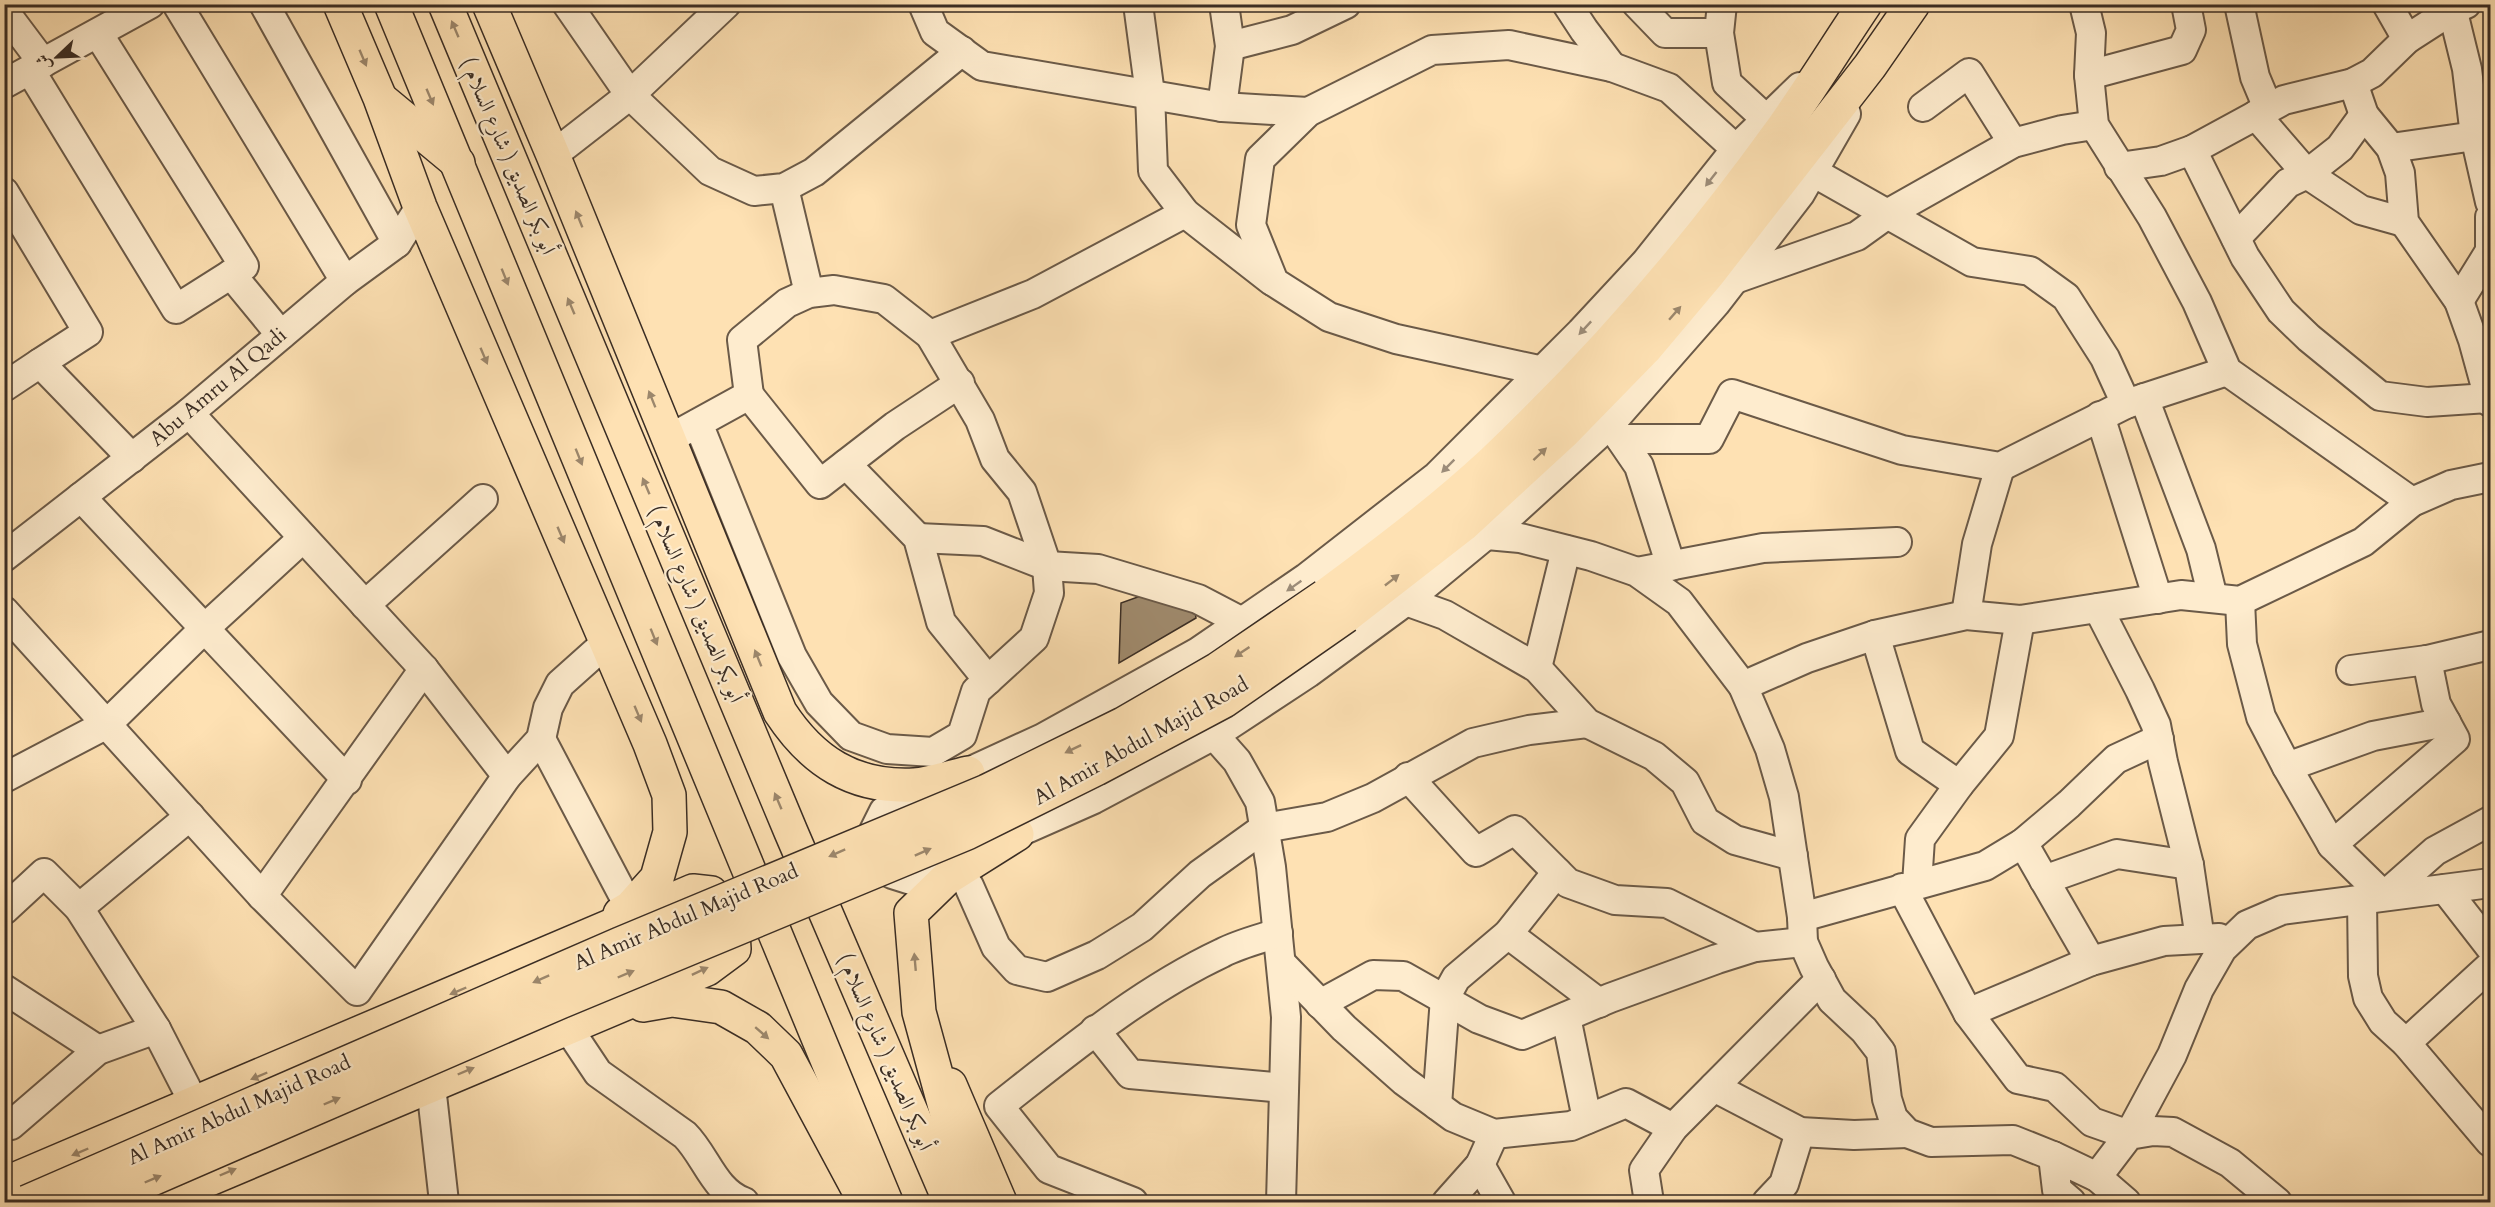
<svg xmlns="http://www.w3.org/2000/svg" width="2495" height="1207" font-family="Cardo,Amiri,serif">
  <rect width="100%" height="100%" fill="#fee1b3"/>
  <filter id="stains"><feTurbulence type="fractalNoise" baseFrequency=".00333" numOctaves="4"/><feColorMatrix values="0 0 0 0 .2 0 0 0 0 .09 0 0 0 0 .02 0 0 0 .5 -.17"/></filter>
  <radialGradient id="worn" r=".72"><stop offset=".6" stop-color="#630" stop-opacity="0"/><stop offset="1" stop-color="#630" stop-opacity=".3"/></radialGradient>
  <path fill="#a08b6e" stroke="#3a2d24" stroke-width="1.5" d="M1146 594 1195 611 1196 618 1119 663 1121 603Z"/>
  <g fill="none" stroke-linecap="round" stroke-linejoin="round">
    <defs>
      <g id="minor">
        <path d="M177 4 345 281"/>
        <path d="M264 4 397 243"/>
        <path d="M567 4 630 95 710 171 754 191 784 188 814 172 962 51"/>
        <path d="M923 4 935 32 982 66 1222 107 1308 112"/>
        <path d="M1138 4 1150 94 1153 171 1185 213 1272 281"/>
        <path d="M1567 4 1584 30 1612 67"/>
        <path d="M1637 4 1665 33H1719"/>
        <path d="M1722 4 1719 33 1727 83 1780 132"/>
        <path d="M2084 4 2091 33 2089 75 2094 125 2152 217 2197 302 2227 371 2412 502"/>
        <path d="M2239 4 2255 77 2268 108"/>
        <path d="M2387 4 2407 39"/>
        <path d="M2451 4 2467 69 2475 136 2490 202"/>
        <path d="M4 11 43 63"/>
        <path d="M1230 46 1292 30 1346 4"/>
        <path d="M30 70 176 309 244 266 99 35"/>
        <path d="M2089 75 2182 50 2191 30 2186 4"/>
        <path d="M2353 83 2364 115 2391 148 2400 173 2404 222 2459 301 2473 340 2490 402"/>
        <path d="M4 84 150 4"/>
        <path d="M1800 87 1736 149 1646 262 1581 332 1437 476 1306 578 1198 652 1043 738 884 811 874 831 878 857 892 874 911 880 1094 799 1214 735 1308 673 1406 601 1509 516 1610 424 1716 303 1800 194 1846 114"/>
        <path d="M1222 107 1230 46 1224 4"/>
        <path d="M1923 107 1969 73 2013 143"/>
        <path d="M2256 115 2307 174 2361 210 2404 222"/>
        <path d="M2391 148 2475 136"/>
        <path d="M2192 150 2245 257 2281 311 2309 338 2380 396 2427 402 2488 398"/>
        <path d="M553 155 630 95 726 4"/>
        <path d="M2119 167 2161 161 2192 150 2284 100 2353 83 2372 73 2407 39 2452 10 2466 4"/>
        <path d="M1813 172 1972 262 2030 271 2066 297 2105 358 2126 404"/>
        <path d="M784 188 809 293"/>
        <path d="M4 192 88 332 40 363"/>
        <path d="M2236 238 2288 183 2307 174 2340 148 2364 115"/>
        <path d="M231 274 281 335"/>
        <path d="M1735 279 1857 236 1889 213 2013 143 2062 130 2094 125"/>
        <path d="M2459 301 2490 251V217"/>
        <path d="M930 335 1033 294 1185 213"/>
        <path d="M1543 371 1396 339 1329 317 1274 282 1251 225 1260 159 1308 112 1432 50 1509 45 1612 67 1669 88 1750 162"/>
        <path d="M4 387 40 363 132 458"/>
        <path d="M749 395 820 484 895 426 960 383"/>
        <path d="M2144 398 2201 549 2213 598"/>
        <path d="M189 413 424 669 507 776"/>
        <path d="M2100 416 2158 599"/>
        <path d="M1613 428 1639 466 1671 566"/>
        <path d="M669 439 749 395 742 340 787 303 809 293 834 290 884 299 930 335 980 420 995 459 1022 492 1047 566 1049 593 1034 638 976 691 962 735 933 752 887 749 851 736 819 703 792 656 698 423"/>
        <path d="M1621 439H1709L1732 394 1902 450 2000 467 2126 404 2227 371"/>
        <path d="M846 464 918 538 941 622 988 680"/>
        <path d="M81 497 347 780"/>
        <path d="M1487 535 1520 538 1591 556 1637 572 1679 602 1743 686 1770 749 1784 797 1802 917 1803 942 1814 967 1832 1000 1864 1030 1881 1052 1887 1099 1893 1118 1907 1133 1931 1142 2013 1140 2053 1156"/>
        <path d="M918 538 983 541 1047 566 1098 569 1198 599 1242 622"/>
        <path d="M4 557 189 413 345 281 397 243 420 207"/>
        <path d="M1637 572 1763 548 1897 542"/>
        <path d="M1406 601 1445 615 1537 668 1587 723 1654 756 1685 782 1705 821 1735 840 1793 856"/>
        <path d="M2240 601 2242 644 2261 717 2287 767 2332 845 2384 896 2435 851 2490 821"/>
        <path d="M365 605 483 499"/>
        <path d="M2098 608 2140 690 2156 725 2163 762 2189 865 2200 939"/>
        <path d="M4 611 262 896 357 991 507 776 541 739 548 708 560 684 607 642"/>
        <path d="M1966 615 1977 544 2000 467"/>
        <path d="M1875 635 1910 751 1959 785 1920 839 1917 884"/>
        <path d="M1537 668 1566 550"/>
        <path d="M2351 670 2427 660 2490 645"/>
        <path d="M1743 686 1807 658 1875 635 1966 615 2020 620 2181 595 2240 601 2363 542 2412 502 2451 485 2490 477"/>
        <path d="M1214 735 1237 761 1260 802 1271 867 1286 1017 1281 1202"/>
        <path d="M541 739 630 908"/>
        <path d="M2287 767 2373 736 2446 722"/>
        <path d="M1408 777 1476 852 1515 830 1568 883 1615 900 1667 903 1755 947"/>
        <path d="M4 778 107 724 205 628 303 538"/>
        <path d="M1959 785 1999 736 2020 620"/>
        <path d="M2023 843 2091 961"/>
        <path d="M2332 845 2455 739 2436 704 2427 660"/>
        <path d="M2044 880 2117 854 2189 865"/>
        <path d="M969 886 996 947 1017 970 1047 977 1097 955 1142 927 1200 874 1264 828 1327 817 1373 798 1473 743 1529 730 1587 723"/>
        <path d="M1902 888 1968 1013 2018 1079 2055 1087 2092 1122 2129 1135 2172 1055 2199 989 2222 949 2247 925 2282 910 2490 883"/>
        <path d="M2445 889 2490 947"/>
        <path d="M262 896 424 669"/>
        <path d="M2362 900 2363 976 2368 998 2383 1022 2406 1043 2490 1142"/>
        <path d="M79 908 190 816"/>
        <path d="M4 910 44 873 79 908 156 1029 194 1103"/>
        <path d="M1802 917 1985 866 2023 843 2069 804 2116 759 2159 739"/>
        <path d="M1508 934 1599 1003"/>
        <path d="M1281 963 1344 1028 1404 1081 1453 1117 1494 1134 1571 1126 1626 1103 1673 1128"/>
        <path d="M4 989 98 1050"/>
        <path d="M1320 1004 1373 975 1403 976 1479 1019 1522 1035 1610 998 1717 959 1755 947 1803 942"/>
        <path d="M1968 1013 2091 961 2164 941 2219 938"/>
        <path d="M1566 1017 1587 1119"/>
        <path d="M568 1028 598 1073 685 1135C706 1156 714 1191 744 1202"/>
        <path d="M1095 1030 1130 1074 1284 1088"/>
        <path d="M2406 1043 2490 966"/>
        <path d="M431 1086 444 1202"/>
        <path d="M1714 1087 1800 1132 1854 1135 1907 1133"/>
        <path d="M1437 1105 1445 998 1456 978 1508 934 1557 872"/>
        <path d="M4 1122 11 1125 98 1050 156 1029"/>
        <path d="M1480 1165 1501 1202"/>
        <path d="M2097 1177 2129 1135 2153 1131 2173 1132 2230 1163 2277 1202"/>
        <path d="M1133 1202 1049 1169 999 1106C1069 1051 1141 991 1222 953 1239 944 1260 939 1278 933"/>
        <path d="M1447 1202 1480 1165 1494 1134"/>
        <path d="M1649 1202 1644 1170 1673 1128 1821 979"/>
        <path d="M1767 1202 1784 1184 1800 1132"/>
        <path d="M2071 1202 2057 1190 2053 1156 2097 1177 2126 1202"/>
      </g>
      <g id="major">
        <path d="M340 4 380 98 420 207 650 744 669 795 670 832 657 878 630 908 620 914"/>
        <path d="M489 4 553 155 780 712C812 761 853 788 914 785 931 784 950 777 968 773"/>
        <path d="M382 100 458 163"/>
        <path d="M1325 596C1382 554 1439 511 1491 463 1597 363 1694 251 1779 133 1809 91 1836 47 1865 4"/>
        <path d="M1346 616 1463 525 1565 431 1645 349 1709 273 1870 66 1913 4"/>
        <path d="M643 1005 672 1000 721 1007 758 1028 786 1055 865 1202"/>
        <path d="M950 1085 1000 1202"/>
        <path d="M4 1184 693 891 711 893 732 915 734 949 707 969 155 1202"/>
      </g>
      <g id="highway">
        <path d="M391 4 886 1202"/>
        <path d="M445 4 791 832 950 1202"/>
        <path d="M971 1202 919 1012 911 913 947 878 1017 834"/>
      </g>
    </defs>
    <use href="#minor" stroke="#6b5a48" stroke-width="32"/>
    <use href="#major" stroke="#3a2d24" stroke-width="36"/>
    <use href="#highway" stroke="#3a2d24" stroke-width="36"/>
    <use href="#minor" stroke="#feecce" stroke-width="28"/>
    <use href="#major" stroke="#fee1b3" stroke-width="33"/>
    <use href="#highway" stroke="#fee1b3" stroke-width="33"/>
    <defs>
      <g id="major-bridge">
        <path d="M27 1202 620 944 987 791 1123 724 1218 669 1325 596"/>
        <path d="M99 1202 560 1002 967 833 1096 769 1224 701 1346 616"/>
      </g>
    </defs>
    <use href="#major-bridge" stroke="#3a2d24" stroke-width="36" stroke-linecap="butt"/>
    <use href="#major-bridge" stroke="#fee1b3" stroke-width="33"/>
  </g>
  <defs><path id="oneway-solid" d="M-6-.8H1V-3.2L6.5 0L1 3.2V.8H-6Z" transform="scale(1.5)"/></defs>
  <g fill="#9c876c">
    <use href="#oneway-solid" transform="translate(455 29) rotate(-113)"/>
    <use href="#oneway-solid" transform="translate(363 58) rotate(67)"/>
    <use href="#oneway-solid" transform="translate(430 97) rotate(67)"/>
    <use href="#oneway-solid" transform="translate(579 219) rotate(-112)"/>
    <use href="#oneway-solid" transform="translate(505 277) rotate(68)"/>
    <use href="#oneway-solid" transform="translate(571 306) rotate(-113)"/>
    <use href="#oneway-solid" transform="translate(1675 313) rotate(-49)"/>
    <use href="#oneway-solid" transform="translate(484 356) rotate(67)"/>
    <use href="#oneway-solid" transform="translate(652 399) rotate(-112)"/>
    <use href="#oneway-solid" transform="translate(1540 454) rotate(-43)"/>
    <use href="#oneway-solid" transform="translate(579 457) rotate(68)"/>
    <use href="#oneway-solid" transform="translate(646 486) rotate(-113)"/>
    <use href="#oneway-solid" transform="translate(561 535) rotate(67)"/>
    <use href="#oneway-solid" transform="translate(1392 580) rotate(-38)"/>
    <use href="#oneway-solid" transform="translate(654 637) rotate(68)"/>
    <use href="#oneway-solid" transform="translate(1242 652) rotate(146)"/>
    <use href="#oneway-solid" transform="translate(758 658) rotate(-112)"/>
    <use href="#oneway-solid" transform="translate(638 714) rotate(67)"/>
    <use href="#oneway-solid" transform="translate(1073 749) rotate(154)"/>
    <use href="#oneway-solid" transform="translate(778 801) rotate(-113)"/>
    <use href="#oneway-solid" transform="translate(923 852) rotate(-24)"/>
    <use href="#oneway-solid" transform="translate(837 853) rotate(156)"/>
    <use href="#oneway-solid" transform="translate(915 962) rotate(-95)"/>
    <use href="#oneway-solid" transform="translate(700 971) rotate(-25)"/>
    <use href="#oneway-solid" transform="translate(626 974) rotate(-23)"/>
    <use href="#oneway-solid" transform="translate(541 979) rotate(156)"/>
    <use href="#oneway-solid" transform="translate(458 991) rotate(157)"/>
    <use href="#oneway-solid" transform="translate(762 1033) rotate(41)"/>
    <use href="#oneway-solid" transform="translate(466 1071) rotate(-23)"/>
    <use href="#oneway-solid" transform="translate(259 1076) rotate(157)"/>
    <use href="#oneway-solid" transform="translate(332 1101) rotate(-23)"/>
    <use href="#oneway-solid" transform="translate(80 1152) rotate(157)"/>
    <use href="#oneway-solid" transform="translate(228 1172) rotate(-23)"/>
    <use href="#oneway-solid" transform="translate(153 1179) rotate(-23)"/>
  </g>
  <g fill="#9c8c79">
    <use href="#oneway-solid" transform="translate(1711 179) rotate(128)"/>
    <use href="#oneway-solid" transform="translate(1585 328) rotate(133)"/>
    <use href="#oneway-solid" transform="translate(1448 466) rotate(135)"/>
    <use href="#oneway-solid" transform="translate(1294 586) rotate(145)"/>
  </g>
  <g text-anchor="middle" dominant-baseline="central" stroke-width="4.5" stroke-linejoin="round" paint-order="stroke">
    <g font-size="21" fill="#3a2d24" stroke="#feecce">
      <text transform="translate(508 156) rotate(67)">( شارع السلام ) أبو بكر الصديق</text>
      <text transform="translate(218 387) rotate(-40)">Abu Amru Al Qadi</text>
      <text transform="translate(696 604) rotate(67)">( شارع السلام ) أبو بكر الصديق</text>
      <text transform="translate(1141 741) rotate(-29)">Al Amir Abdul Majid Road</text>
      <text transform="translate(686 917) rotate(-23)">Al Amir Abdul Majid Road</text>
      <text transform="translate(885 1052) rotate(67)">( شارع السلام ) أبو بكر الصديق</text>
      <text transform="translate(239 1110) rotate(-24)">Al Amir Abdul Majid Road</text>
    </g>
  </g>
  <rect width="2495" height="1207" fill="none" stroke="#fee1b3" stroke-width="24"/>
  <rect x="6" y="6" width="2483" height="1195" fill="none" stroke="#3a2d24" stroke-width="3"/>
  <rect x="12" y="12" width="2471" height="1183" fill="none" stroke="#3a2d24" stroke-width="1.5"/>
  <g transform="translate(57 57) rotate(247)" stroke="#feecce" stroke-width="4.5" paint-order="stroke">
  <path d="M0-4.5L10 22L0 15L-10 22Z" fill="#3a2d24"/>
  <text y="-9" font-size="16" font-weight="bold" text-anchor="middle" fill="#3a2d24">ش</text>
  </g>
  <rect width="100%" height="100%" filter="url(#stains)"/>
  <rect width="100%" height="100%" fill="url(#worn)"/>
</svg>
